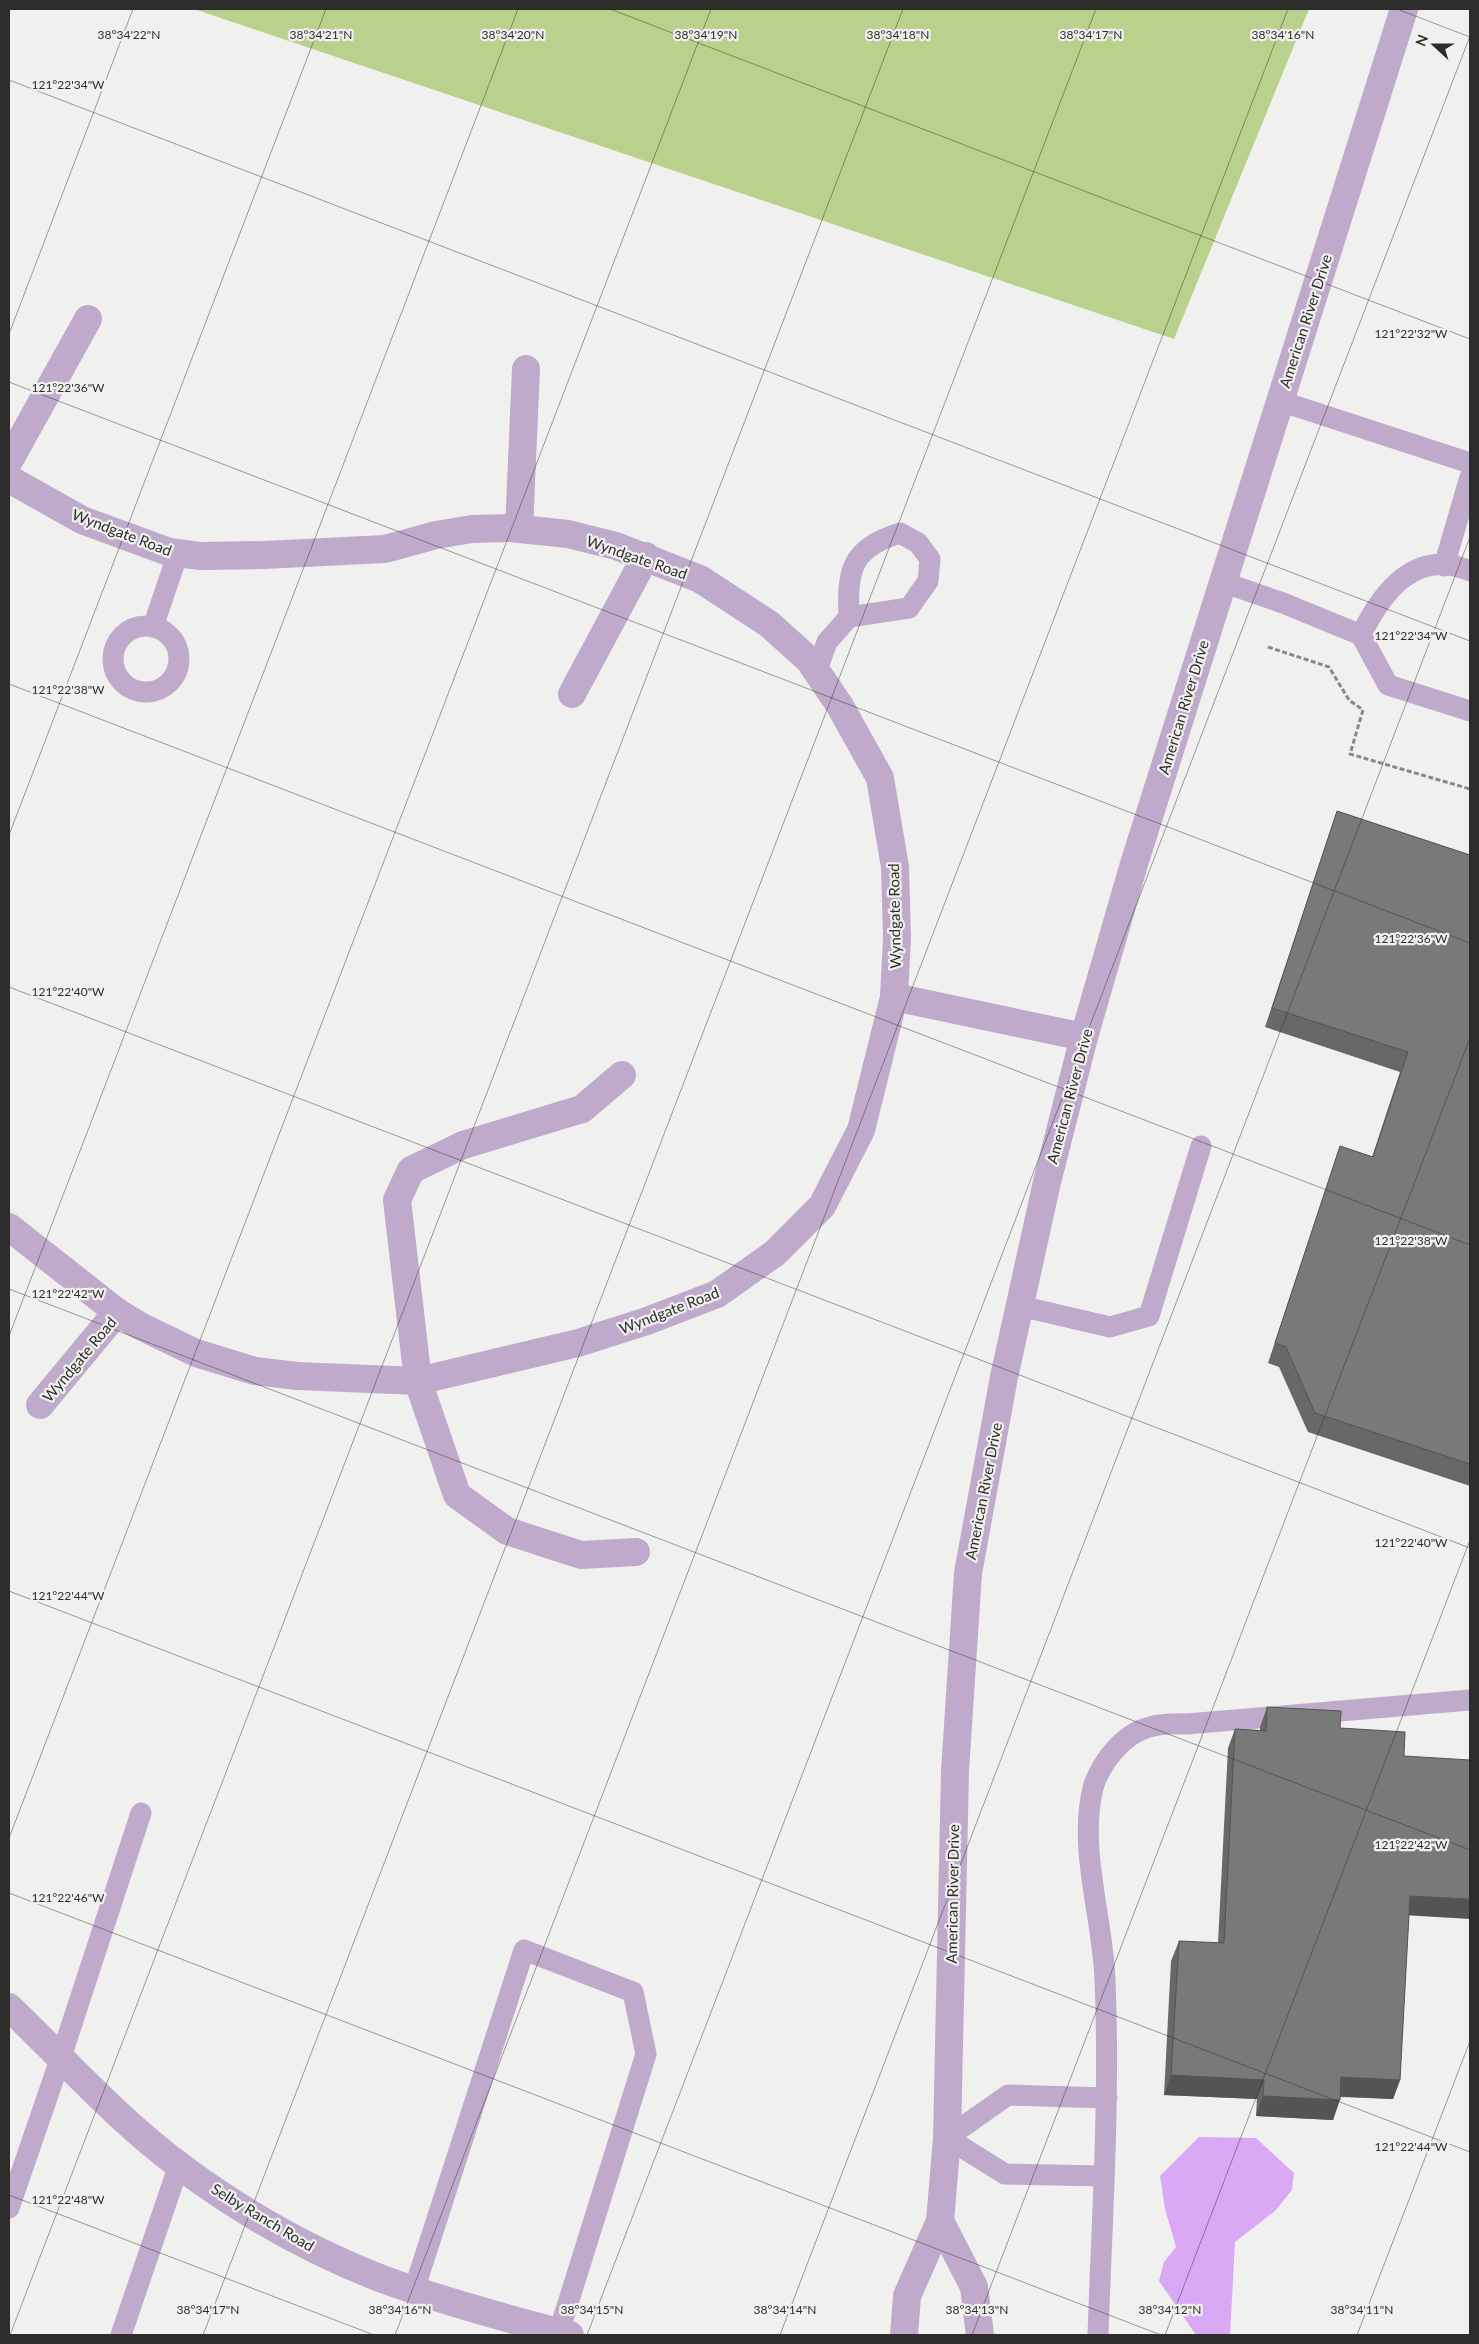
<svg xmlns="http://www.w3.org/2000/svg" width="1479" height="2344" font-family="Lato,sans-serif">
  <rect width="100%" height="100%" fill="#f0f1ee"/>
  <path fill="#b8d28d" d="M194 9H1309L1174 339Z"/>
  <path fill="#daa9f6" d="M1199 2137 1256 2138 1294 2173 1292 2190 1275 2211 1235 2242 1230 2335H1196L1159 2281 1164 2262 1176 2247 1165 2209 1160 2176Z"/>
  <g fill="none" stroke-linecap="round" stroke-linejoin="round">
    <path stroke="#898a87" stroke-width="3" stroke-dasharray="5 2.5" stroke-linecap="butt" d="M1268 647 1329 667 1349 700 1363 710 1350 754 1470 789"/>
    <g stroke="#bfaacc" stroke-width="21">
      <path d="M1280 401 1470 463"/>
      <path d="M1444 566 1470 477"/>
      <path d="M1222 582 1283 603 1361 635C1382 592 1416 547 1470 571"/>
      <circle cx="146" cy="659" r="33"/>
      <path d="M153 627 178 553"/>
      <path d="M1361 635 1388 685 1470 711"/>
      <path d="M817 670 827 642 849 617 909 608 928 581 930 559 918 543 900 533C851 548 847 570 849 617"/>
      <path d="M1020 1306 1110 1327 1149 1316 1201 1146"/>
      <path d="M1103 2176 1005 2174 947 2138 1008 2095 1107 2098"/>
      <path d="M9 2208 61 2057 141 1813"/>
      <path d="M414 2290 524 1950 633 1992 646 2054 559 2332"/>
      <path d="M121 2335 179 2165"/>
      <path d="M1098 2335C1102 2217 1110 2098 1105 1980 1103 1918 1078 1849 1093 1788 1095 1779 1101 1769 1106 1761 1128 1730 1149 1722 1187 1724L1470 1700"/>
    </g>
    <g stroke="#bfaacc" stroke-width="28">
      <path d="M9 461 88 319"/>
      <path d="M9 479 82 520 169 552 200 556 264 555 385 549 436 535 472 529 510 528 568 534 616 546 700 579 769 624 809 660 840 706 880 778 895 867 897 938 894 997 861 1130 822 1206 775 1253 717 1294 647 1321 578 1343 418 1381 297 1376 255 1371 196 1353 140 1326 117 1312 9 1227"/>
      <path d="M519 529 526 369"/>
      <path d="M572 694 646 556"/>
      <path d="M894 997 1084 1037"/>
      <path d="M622 1075 582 1109 463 1145 411 1170 397 1200 418 1381 457 1495 507 1531 581 1555 636 1552"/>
      <path d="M40 1405 117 1312"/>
      <path d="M9 2007C65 2061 121 2123 184 2169 245 2214 314 2253 385 2280 445 2302 508 2319 570 2335"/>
    </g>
    <g stroke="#bfaacc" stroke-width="28">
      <path d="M940 2221 974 2287 980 2335"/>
      <path d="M904 2335 907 2296 940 2221 947 2138 955 1771 968 1573 1004 1377 1047 1182 1084 1037 1134 864 1404 9"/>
    </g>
  </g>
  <g fill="#676966">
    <path d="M1337 811 1470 855V1486L1308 1432 1279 1367 1268 1363 1340 1146 1372 1157 1400 1072 1265 1027Z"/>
    <path d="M1267 1707 1340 1728 1404 1756 1409 1915 1400 2080 1393 2099 1340 2097 1333 2120 1256 2116 1257 2099 1164 2095 1171 1961 1179 1941 1218 1943 1228 1748 1235 1729 1260 1730V1727Z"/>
  </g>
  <g fill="#545553">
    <path d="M1410 1896 1470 1899V1919L1403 1915Z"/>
    <path d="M1171 2075 1264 2080 1257 2099 1164 2095Z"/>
    <path d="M1341 2077 1400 2080 1393 2099 1334 2096Z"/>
    <path d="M1263 2096 1340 2100 1333 2120 1256 2116Z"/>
  </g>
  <g fill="#787a77" stroke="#545553">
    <path d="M1337 811 1470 855V1464L1315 1413 1286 1347 1275 1343 1340 1146 1373 1157 1408 1052 1272 1008Z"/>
    <path d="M1267 1707 1341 1711 1340 1728 1405 1732 1404 1756 1470 1760V1899L1410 1896 1400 2080 1341 2077 1340 2100 1263 2096 1264 2080 1171 2075 1179 1941 1224 1943 1235 1729 1266 1731Z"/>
  </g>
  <path fill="none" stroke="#2c2d2b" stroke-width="1" stroke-opacity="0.45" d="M610 9 1470 339M1397 9 1470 37M9 80 1470 641M9 334 133 9M9 382 1470 943M9 684 1470 1245M9 835 326 9M9 987 1470 1548M9 1289 1470 1850M9 1336 518 9M9 1591 1470 2152M9 1838 711 9M9 1893 1161 2335M9 2195 374 2335M10 2335 903 9M203 2335 1096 9M395 2335 1288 9M587 2335 1470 36M780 2335 1470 537M972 2335 1470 1038M1165 2335 1470 1540M1357 2335 1470 2041"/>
  <g text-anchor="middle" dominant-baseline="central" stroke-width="4.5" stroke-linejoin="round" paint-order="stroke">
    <g font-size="15" fill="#2c2d2b" stroke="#f0f1ee">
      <text transform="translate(1305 321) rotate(-72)">American River Drive</text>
      <text transform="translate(122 532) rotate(21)">Wyndgate Road</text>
      <text transform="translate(637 557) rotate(19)">Wyndgate Road</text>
      <text transform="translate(1183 707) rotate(-73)">American River Drive</text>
      <text transform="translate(894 916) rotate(-91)">Wyndgate Road</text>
      <text transform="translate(1069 1096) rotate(-75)">American River Drive</text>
      <text transform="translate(669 1310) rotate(-21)">Wyndgate Road</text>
      <text transform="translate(79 1359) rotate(-50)">Wyndgate Road</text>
      <text transform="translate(983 1491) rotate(-79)">American River Drive</text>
      <text transform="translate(952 1894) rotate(-89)">American River Drive</text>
      <text transform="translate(263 2217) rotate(31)">Selby Ranch Road</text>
    </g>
  </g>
  <g font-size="12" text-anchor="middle" fill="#2c2d2b" stroke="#f0f1ee" stroke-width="4.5" stroke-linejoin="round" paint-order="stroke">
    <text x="321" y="39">38°34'21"N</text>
    <text x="129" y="39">38°34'22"N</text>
    <text x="513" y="39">38°34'20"N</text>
    <text x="706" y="39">38°34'19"N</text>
    <text x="898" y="39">38°34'18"N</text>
    <text x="1091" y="39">38°34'17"N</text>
    <text x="1283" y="39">38°34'16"N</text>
    <text x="68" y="89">121°22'34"W</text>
    <text x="1411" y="338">121°22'32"W</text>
    <text x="68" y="392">121°22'36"W</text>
    <text x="1411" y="640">121°22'34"W</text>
    <text x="68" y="694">121°22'38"W</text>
    <text x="1411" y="943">121°22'36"W</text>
    <text x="68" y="996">121°22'40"W</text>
    <text x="1411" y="1245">121°22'38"W</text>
    <text x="68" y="1298">121°22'42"W</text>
    <text x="1411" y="1547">121°22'40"W</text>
    <text x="68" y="1600">121°22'44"W</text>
    <text x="1411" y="1849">121°22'42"W</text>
    <text x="68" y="1902">121°22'46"W</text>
    <text x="1411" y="2151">121°22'44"W</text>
    <text x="68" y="2204">121°22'48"W</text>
    <text x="208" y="2314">38°34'17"N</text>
    <text x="400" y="2314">38°34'16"N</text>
    <text x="592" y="2314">38°34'15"N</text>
    <text x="785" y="2314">38°34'14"N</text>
    <text x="977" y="2314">38°34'13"N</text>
    <text x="1170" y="2314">38°34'12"N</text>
    <text x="1362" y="2314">38°34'11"N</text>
  </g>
  <rect width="1479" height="2344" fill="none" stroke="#2c2d2b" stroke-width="20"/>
  <g transform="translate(1434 45) rotate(291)" stroke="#f0f1ee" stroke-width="4" paint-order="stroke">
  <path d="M0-4L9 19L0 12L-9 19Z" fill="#2c2d2b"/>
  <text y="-8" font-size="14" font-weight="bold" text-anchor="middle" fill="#2c2d2b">N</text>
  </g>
</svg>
